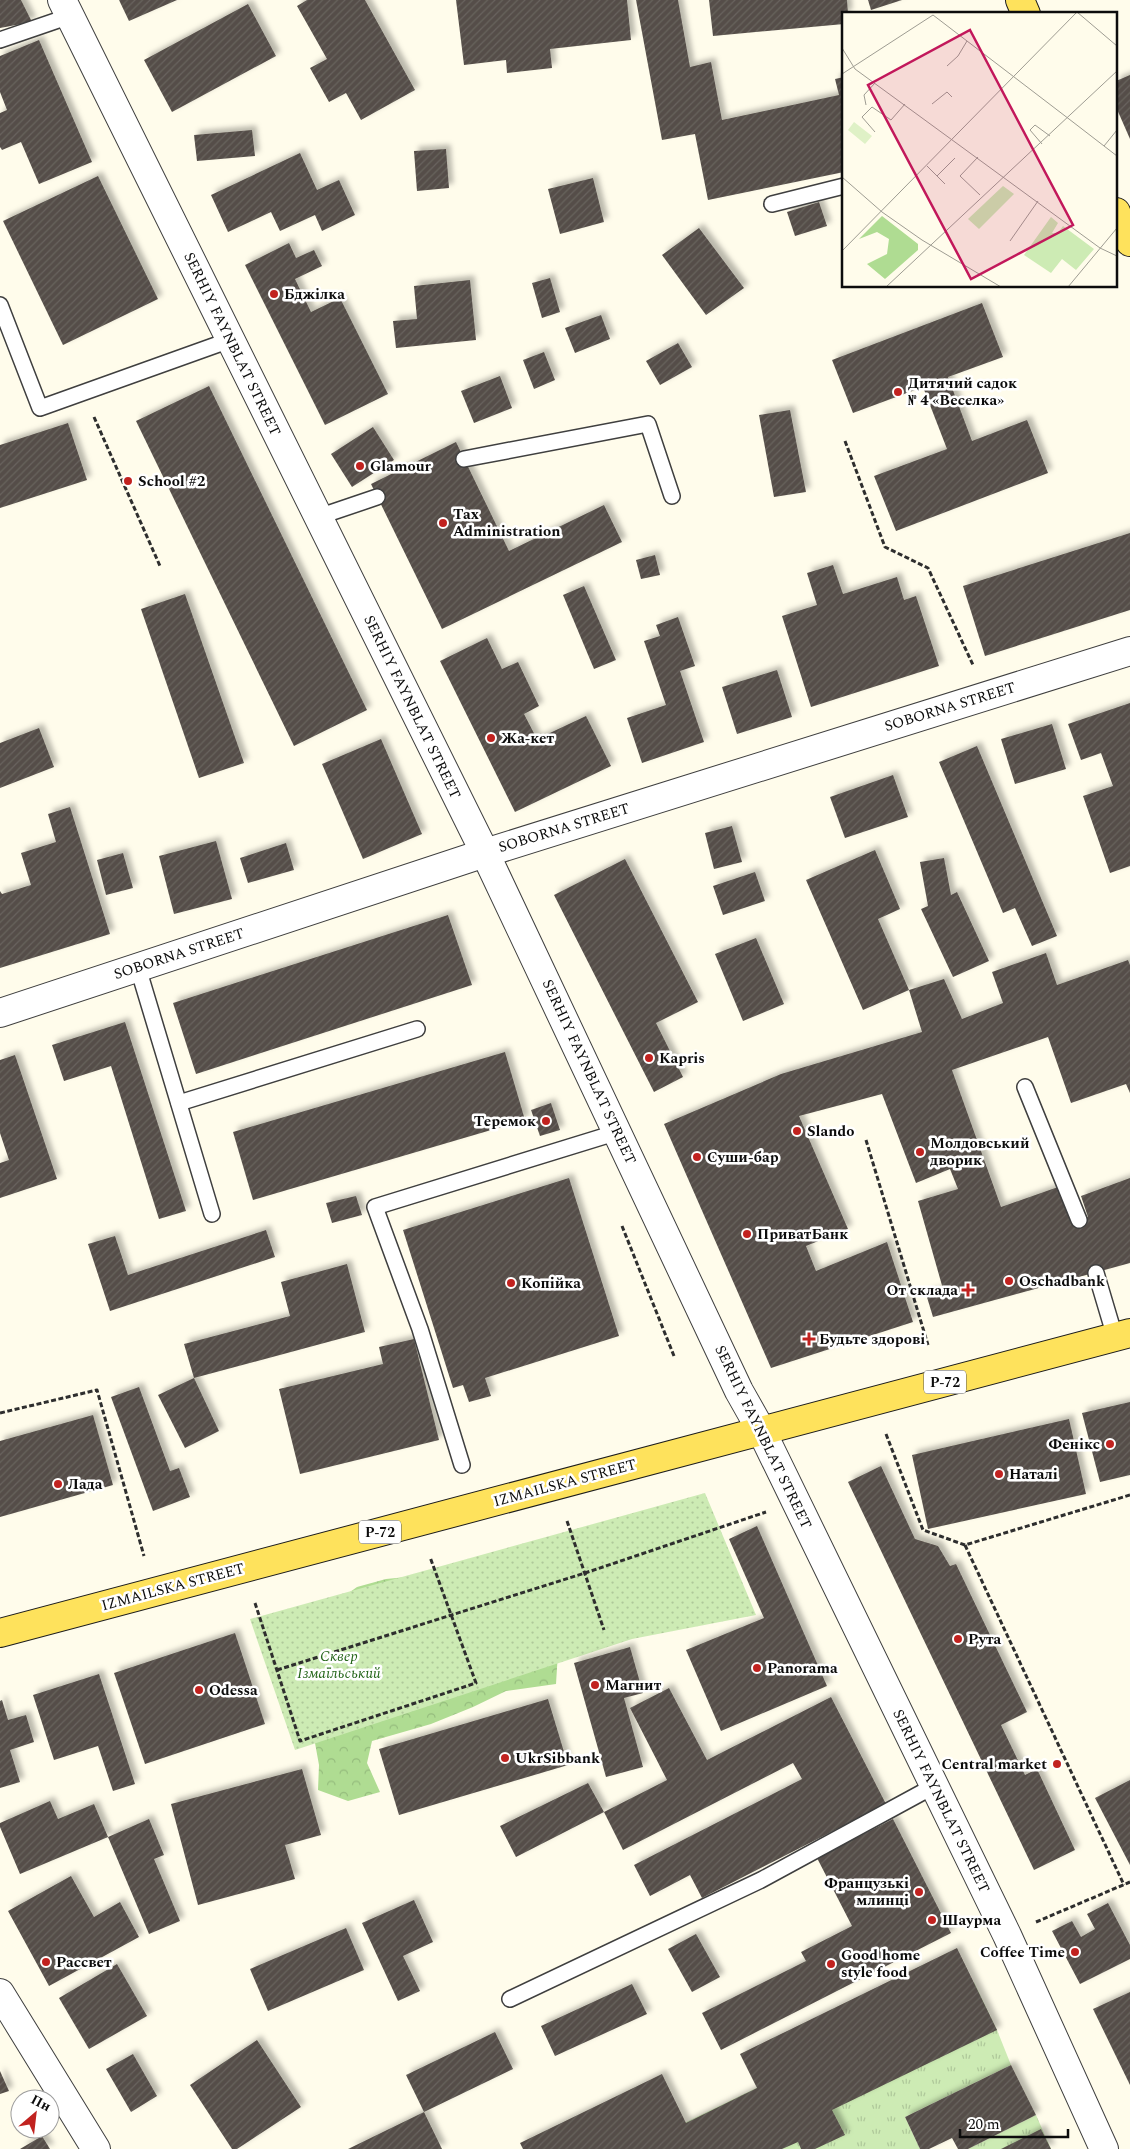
<svg xmlns="http://www.w3.org/2000/svg" width="1130" height="2149" font-family="Spectral,serif">
  <defs>
    <pattern id="grass-tufts" width="24" height="20" patternUnits="userSpaceOnUse" patternTransform="scale(1.25)"><rect width="24" height="20" fill="#cdebb4"/><path d="M3 7l-1-3M5 7V3M7 7l1-3M15 17l-1-3M17 17v-4M19 17l1-3" fill="none" stroke="#afc89a"/></pattern>
    <pattern id="forest-crowns" width="20" height="18" patternUnits="userSpaceOnUse" patternTransform="scale(1.25)"><rect width="20" height="18" fill="#afdc92"/><path d="M2 6a3 3 0 1 1 6 0M12 15a3 3 0 1 1 6 0" fill="none" stroke="#95bc7d"/></pattern>
    <pattern id="park-dots" width="8" height="8" patternUnits="userSpaceOnUse" patternTransform="scale(1.25)"><rect width="8" height="8" fill="#cdebb4"/><path d="M2 2h.1M6 6h.1" fill="none" stroke="#afc89a" stroke-width="1.8" stroke-linecap="round"/></pattern>
    <pattern id="building-hatch" width="6" height="6" patternUnits="userSpaceOnUse" patternTransform="scale(1.25)"><rect width="6" height="6" fill="#554e48"/><path d="M-1 1l2-2M0 6l6-6M5 7l2-2" fill="none" stroke="#68635e"/></pattern>
    <filter id="shadow"><feDropShadow dx="4.5" dy="-4.5" stdDeviation="2.5" flood-color="#0004"/></filter>
  </defs>
  <rect width="100%" height="100%" fill="#fffceb"/>
  <g fill="url(#grass-tufts)">
    <path d="M974 1982 997 2030 1011 2065 905 2117 920 2149H631Z"/>
    <path d="M1036 2115 1051 2149H968Z"/>
  </g>
  <path fill="url(#forest-crowns)" d="M417 1576 558 1652 556 1684 506 1691 473 1707 431 1724 372 1741 367 1763 380 1792 348 1801 318 1790 319 1765 313 1732 329 1607 357 1587 386 1579Z"/>
  <path fill="url(#park-dots)" d="M705 1493 756 1615 632 1639 295 1750 250 1619Z"/>
  <g fill="url(#building-hatch)" filter="url(#shadow)">
    <path d="M0 0H21L32 22 0 28Z"/>
    <path d="M119 0H177L129 21Z"/>
    <path d="M307 0H365L415 90 361 120 346 93 329 102 310 68 327 59 297 6Z"/>
    <path d="M456 0H627L631 40 550 49 552 68 507 73 506 60 464 65Z"/>
    <path d="M636 0H678L690 67 711 62 722 120 839 95 835 79 844 77V172L708 200 695 134 662 140Z"/>
    <path d="M709 0H847L848 14H844V24L713 36Z"/>
    <path d="M868 0H902L871 10Z"/>
    <path d="M248 4 276 56 172 112 144 60Z"/>
    <path d="M39 40 92 162 39 184 21 142 2 150 0 147V113L7 110 0 92V56Z"/>
    <path d="M1130 75V139L1116 107V81Z"/>
    <path d="M252 130 255 156 197 161 194 135Z"/>
    <path d="M446 149 449 188 417 191 414 151Z"/>
    <path d="M300 153 317 190 339 180 355 215 322 231 315 215 280 231 271 212 228 232 211 195Z"/>
    <path d="M98 176 158 299 63 345 3 221Z"/>
    <path d="M593 178 604 222 560 234 548 189Z"/>
    <path d="M819 202 827 226 795 236 787 212Z"/>
    <path d="M699 228 744 288 706 315 662 255Z"/>
    <path d="M289 243 296 258 314 250 322 266 295 279 311 312 340 298 388 394 325 425 245 265Z"/>
    <path d="M550 278 560 312 542 318 532 283Z"/>
    <path d="M470 280 476 340 396 348 393 321 417 319 414 286Z"/>
    <path d="M982 303 1003 357 948 377 972 441 1027 420 1048 473 896 531 874 476 947 449 923 387 853 413 832 360Z"/>
    <path d="M601 315 610 339 575 353 565 328Z"/>
    <path d="M678 343 692 367 660 385 646 361Z"/>
    <path d="M544 352 555 380 534 389 523 360Z"/>
    <path d="M500 376 512 408 474 423 461 391Z"/>
    <path d="M209 386 367 710 294 746 136 421Z"/>
    <path d="M790 410 806 492 774 497 759 415Z"/>
    <path d="M68 423 87 480 0 508V445Z"/>
    <path d="M373 427 394 460 352 487 331 454Z"/>
    <path d="M456 442 509 551 604 505 622 542 442 629 371 484Z"/>
    <path d="M1130 533V610L985 656 963 586Z"/>
    <path d="M655 555 660 575 641 579 636 560Z"/>
    <path d="M833 565 843 594 897 577 904 600 916 596 939 666 811 707 782 616 817 605 807 573Z"/>
    <path d="M584 586 616 660 594 669 563 595Z"/>
    <path d="M185 594 244 763 199 778 141 609Z"/>
    <path d="M678 617 695 666 680 671 704 742 642 763 627 718 666 705 644 641 660 636 656 625Z"/>
    <path d="M487 638 502 669 518 662 539 706 524 714 537 739 586 716 611 766 515 812 440 661Z"/>
    <path d="M777 670 792 717 737 734 722 687Z"/>
    <path d="M1130 703V866L1110 873 1083 796 1113 786 1101 753 1081 760 1068 724Z"/>
    <path d="M1052 724 1066 769 1015 784 1001 739Z"/>
    <path d="M39 728 54 767 0 788V743Z"/>
    <path d="M381 739 422 834 363 859 322 764Z"/>
    <path d="M977 746 1057 936 1032 946 1015 908 1003 913 939 762Z"/>
    <path d="M893 775 908 817 845 838 830 797Z"/>
    <path d="M70 807 110 934 0 968V891L2 894 31 885 21 853 56 842 48 814Z"/>
    <path d="M732 826 742 862 714 869 705 833Z"/>
    <path d="M216 841 232 899 174 914 159 856Z"/>
    <path d="M286 843 294 870 248 883 240 858Z"/>
    <path d="M875 850 900 909 878 919 909 990 863 1010 806 880Z"/>
    <path d="M123 853 133 888 106 895 97 860Z"/>
    <path d="M944 858 951 895 957 892 989 961 953 977 921 909 928 906 920 862Z"/>
    <path d="M625 859 698 1002 656 1023 683 1077 654 1092 554 895Z"/>
    <path d="M755 872 765 901 723 915 713 886Z"/>
    <path d="M448 915 472 985 196 1074 173 1003Z"/>
    <path d="M756 938 784 1004 743 1021 715 954Z"/>
    <path d="M1046 953 1057 985 1128 960 1130 965V1093L1126 1084 1071 1103 1048 1037 952 1070 1001 1207 1058 1187 1071 1223 1088 1217 1081 1196 1130 1178V1263L933 1317 926 1294 943 1289 918 1201 958 1189 950 1169 916 1183 882 1094 799 1116 848 1229 806 1246 816 1271 887 1242 913 1322 771 1368 664 1124 781 1074 922 1032 909 990 944 979 962 1019 1003 1003 992 972Z"/>
    <path d="M125 1022 186 1211 159 1219 111 1066 64 1081 52 1045Z"/>
    <path d="M505 1052 525 1120 253 1200 233 1132Z"/>
    <path d="M15 1055 57 1179 0 1198V1163L9 1160 0 1133V1060Z"/>
    <path d="M551 1103 560 1130 540 1136 531 1110Z"/>
    <path d="M569 1178 619 1336 485 1378 491 1396 469 1402 463 1385 453 1388 403 1230Z"/>
    <path d="M356 1196 362 1215 332 1223 326 1203Z"/>
    <path d="M266 1230 275 1257 110 1311 88 1244 115 1236 128 1275Z"/>
    <path d="M347 1264 365 1332 194 1378 184 1344 290 1316 281 1282Z"/>
    <path d="M414 1339 439 1440 300 1474 279 1389 383 1364 379 1347Z"/>
    <path d="M194 1378 219 1431 185 1448 158 1395Z"/>
    <path d="M139 1387 170 1471 179 1468 190 1497 153 1511 111 1397Z"/>
    <path d="M1130 1402V1475L1100 1482 1082 1413Z"/>
    <path d="M93 1415 113 1485 0 1517V1441Z"/>
    <path d="M1069 1419 1086 1494 928 1529 912 1455Z"/>
    <path d="M881 1466 915 1539 938 1546 950 1566 956 1564 1027 1712 1001 1725 1025 1775 1037 1769 1075 1850 1034 1870 848 1482Z"/>
    <path d="M757 1526 827 1686 721 1731 686 1650 764 1618 729 1539Z"/>
    <path d="M235 1633 265 1724 145 1764 114 1673Z"/>
    <path d="M630 1647 643 1693 624 1698 643 1767 606 1777 574 1663Z"/>
    <path d="M99 1674 135 1784 113 1791 98 1746 54 1760 33 1695Z"/>
    <path d="M669 1688 707 1760 831 1697 886 1804 702 1898 690 1875 650 1896 634 1865 802 1779 793 1763 623 1850 604 1812 516 1857 500 1826 588 1783 604 1812 667 1780 630 1708Z"/>
    <path d="M548 1699 568 1765 399 1815 379 1749Z"/>
    <path d="M2 1700 8 1720 26 1715 34 1742 10 1750 20 1782 0 1788V1701Z"/>
    <path d="M302 1769 321 1835 285 1845 295 1879 198 1905 171 1804Z"/>
    <path d="M1130 1780V1865L1095 1798Z"/>
    <path d="M50 1801 58 1819 94 1804 108 1837 149 1819 164 1855 154 1859 180 1921 149 1934 108 1837 20 1874 0 1827V1823Z"/>
    <path d="M893 1819 951 1933 721 2050 702 2013 806 1961 801 1952 852 1926 817 1858Z"/>
    <path d="M71 1876 94 1917 120 1902 139 1937 49 1986 8 1911Z"/>
    <path d="M414 1900 433 1942 403 1956 420 1991 398 2001 362 1923Z"/>
    <path d="M1108 1903 1130 1945V1959L1080 1984 1052 1931 1072 1921 1081 1937 1095 1929 1087 1914Z"/>
    <path d="M346 1928 364 1970 268 2011 250 1969Z"/>
    <path d="M696 1934 720 1977 692 1992 668 1949Z"/>
    <path d="M957 1948 997 2030 832 2110 845 2135 815 2149H801L798 2142 782 2149H523L520 2143 662 2074 686 2123 757 2088 740 2054Z"/>
    <path d="M117 1964 147 2016 89 2049 59 1998Z"/>
    <path d="M632 1984 647 2014 555 2056 541 2026Z"/>
    <path d="M1130 1992V2085L1093 2009Z"/>
    <path d="M495 2032 513 2069 424 2112 406 2075Z"/>
    <path d="M257 2040 301 2107 237 2149H232L190 2085Z"/>
    <path d="M133 2054 157 2096 131 2112 106 2069Z"/>
    <path d="M1011 2065 1036 2115 968 2149H958L952 2138 929 2149H920L905 2117Z"/>
    <path d="M0 2071 9 2091 0 2094Z"/>
    <path d="M424 2112 442 2149H348Z"/>
    <path d="M1041 2129 1051 2149H1001Z"/>
    <path d="M42 2136 50 2149H20Z"/>
  </g>
  <g fill="none" stroke-linecap="round" stroke-linejoin="round">
    <defs>
      <g id="service">
        <path d="M0 40 70 16"/>
        <path d="M772 204 844 186"/>
        <path d="M0 305 40 408 230 340"/>
        <path d="M464 459 648 424 672 496"/>
        <path d="M318 517 377 497"/>
        <path d="M138 968 212 1214"/>
        <path d="M1025 1087 1079 1220"/>
        <path d="M179 1103 417 1029"/>
        <path d="M1096 1273 1115 1337"/>
        <path d="M462 1465 420 1329 375 1207 618 1132"/>
        <path d="M510 1999 761 1880 934 1786"/>
      </g>
      <g id="minor">
        <path d="M62 0 485 853 739 1391 761 1430"/>
        <path d="M0 1013 485 853 1130 651"/>
      </g>
      <g id="tertiary">
        <path d="M761 1430 1007 1935 1104 2149"/>
        <path d="M0 1993 96 2149"/>
      </g>
      <g id="primary">
        <path d="M1020 0 1026 14"/>
        <path d="M1116 212 1130 242"/>
        <path d="M0 1633 1130 1333"/>
      </g>
    </defs>
    <use href="#service" stroke="#3f3f3f" stroke-width="18"/>
    <use href="#minor" stroke="#3f3f3f" stroke-width="30"/>
    <use href="#tertiary" stroke="#3f3f3f" stroke-width="30"/>
    <use href="#primary" stroke="#1d1d1d" stroke-width="30"/>
    <g stroke="#2e2e2e" stroke-width="3" stroke-dasharray="5 2.5" stroke-linecap="butt">
      <path d="M94 417 160 566"/>
      <path d="M845 441 885 547 928 568 973 665"/>
      <path d="M866 1140 928 1345"/>
      <path d="M622 1226 674 1356"/>
      <path d="M0 1413 97 1390 144 1556"/>
      <path d="M886 1434 923 1530 965 1545 1130 1495"/>
      <path d="M567 1521 604 1630"/>
      <path d="M965 1545 1124 1885"/>
      <path d="M255 1603 300 1741 476 1683 430 1557"/>
      <path d="M277 1670 585 1573 766 1512"/>
      <path d="M1036 1922 1130 1882"/>
    </g>
    <use href="#service" stroke="#fff" stroke-width="15"/>
    <use href="#minor" stroke="#fff" stroke-width="28"/>
    <use href="#tertiary" stroke="#fff" stroke-width="28"/>
    <use href="#primary" stroke="#fee25c" stroke-width="28"/>
  </g>
  <g fill="#c1221f" stroke="#fff" stroke-width="2">
    <circle cx="274" cy="294" r="5"/>
    <circle cx="898" cy="392" r="5"/>
    <circle cx="360" cy="466" r="5"/>
    <circle cx="128" cy="481" r="5"/>
    <circle cx="443" cy="523" r="5"/>
    <circle cx="491" cy="738" r="5"/>
    <circle cx="649" cy="1058" r="5"/>
    <circle cx="546" cy="1121" r="5"/>
    <circle cx="797" cy="1131" r="5"/>
    <circle cx="920" cy="1152" r="5"/>
    <circle cx="697" cy="1157" r="5"/>
    <circle cx="747" cy="1234" r="5"/>
    <circle cx="1009" cy="1281" r="5"/>
    <circle cx="511" cy="1283" r="5"/>
    <path d="M965.5 1282.5h5v5h5v5h-5v5h-5v-5h-5v-5h5z"/>
    <path d="M806.5 1331.5h5v5h5v5h-5v5h-5v-5h-5v-5h5z"/>
    <circle cx="1110" cy="1444" r="5"/>
    <circle cx="999" cy="1474" r="5"/>
    <circle cx="58" cy="1484" r="5"/>
    <circle cx="958" cy="1639" r="5"/>
    <circle cx="757" cy="1668" r="5"/>
    <circle cx="595" cy="1685" r="5"/>
    <circle cx="199" cy="1690" r="5"/>
    <circle cx="505" cy="1758" r="5"/>
    <circle cx="1057" cy="1764" r="5"/>
    <circle cx="919" cy="1892" r="5"/>
    <circle cx="932" cy="1920" r="5"/>
    <circle cx="1075" cy="1952" r="5"/>
    <circle cx="46" cy="1962" r="5"/>
    <circle cx="831" cy="1964" r="5"/>
  </g>
  <g text-anchor="middle" dominant-baseline="central" stroke-width="5" stroke-linejoin="round" paint-order="stroke">
    <g fill="#fff" stroke="#555" stroke-width="1">
      <rect x="924" y="1370.5" width="42" height="23" rx="4"/>
      <rect x="359" y="1520.5" width="42" height="23" rx="4"/>
    </g>
    <g font-size="14" font-weight="bold" fill="#0c0c0c">
      <text x="945" y="1382">Р-72</text>
      <text x="380" y="1532">Р-72</text>
    </g>
    <g font-size="15" font-weight="bold" fill="#0c0c0c" stroke="#fff" text-anchor="start">
      <text x="284" y="294">Бджілка</text>
      <text x="908" y="383">Дитячий садок<tspan x="908" dy="17">№ 4 «Веселка»</tspan></text>
      <text x="370" y="466">Glamour</text>
      <text x="138" y="481">School #2</text>
      <text x="453" y="514">Tax<tspan x="453" dy="17">Administration</tspan></text>
      <text x="501" y="738">Жа-кет</text>
      <text x="659" y="1058">Kapris</text>
      <text x="536" y="1121" text-anchor="end">Теремок</text>
      <text x="807" y="1131">Slando</text>
      <text x="930" y="1143">Молдовський<tspan x="930" dy="17">дворик</tspan></text>
      <text x="707" y="1157">Суши-бар</text>
      <text x="757" y="1234">ПриватБанк</text>
      <text x="1019" y="1281">Oschadbank</text>
      <text x="521" y="1283">Копійка</text>
      <text x="958" y="1290" text-anchor="end">От склада</text>
      <text x="819" y="1339">Будьте здорові</text>
      <text x="1100" y="1444" text-anchor="end">Фенікс</text>
      <text x="1009" y="1474">Наталі</text>
      <text x="68" y="1484">Лада</text>
      <text x="968" y="1639">Рута</text>
      <text x="767" y="1668">Panorama</text>
      <text x="605" y="1685">Магнит</text>
      <text x="209" y="1690">Odessa</text>
      <text x="515" y="1758">UkrSibbank</text>
      <text x="1047" y="1764" text-anchor="end">Central market</text>
      <text x="909" y="1883" text-anchor="end">Французькі<tspan x="909" dy="17">млинці</tspan></text>
      <text x="942" y="1920">Шаурма</text>
      <text x="1065" y="1952" text-anchor="end">Coffee Time</text>
      <text x="841" y="1955">Good home<tspan x="841" dy="17">style food</tspan></text>
      <text x="56" y="1962">Рассвет</text>
    </g>
    <g font-size="15" fill="#0c0c0c" stroke="#fff">
      <text transform="translate(232 344) rotate(64)">SERHIY FAYNBLAT STREET</text>
      <text transform="translate(412 707) rotate(64)">SERHIY FAYNBLAT STREET</text>
      <text transform="translate(950 707) rotate(-17)">SOBORNA STREET</text>
      <text transform="translate(564 828) rotate(-17)">SOBORNA STREET</text>
      <text transform="translate(179 954) rotate(-18)">SOBORNA STREET</text>
      <text transform="translate(589 1072) rotate(65)">SERHIY FAYNBLAT STREET</text>
      <text transform="translate(763 1437) rotate(64)">SERHIY FAYNBLAT STREET</text>
      <text transform="translate(565 1483) rotate(-15)">IZMAILSKA STREET</text>
      <text transform="translate(173 1587) rotate(-15)">IZMAILSKA STREET</text>
      <text transform="translate(941 1801) rotate(64)">SERHIY FAYNBLAT STREET</text>
    </g>
    <g font-size="15" font-style="italic" fill="#25661a" stroke="#fff">
      <text x="339" y="1656">Сквер<tspan x="339" dy="17">Ізмаїльський</tspan></text>
    </g>
  </g>
  <g transform="translate(842 12)">
    <rect width="275" height="275" fill="#fffceb"/>
    <path d="M209 205 216 211 210 221H216L221 214 252 237 234 258 220 247 209 261 182 243Z" fill="#cdebb4"/>
    <path d="M40 204 76 232V238L43 267 25 252 45 242 47 227 35 220 17 227Z" fill="#afdc92"/>
    <path d="M161 174 172 182 137 217 126 207Z" fill="#cdebb4"/>
    <path d="M12 110 30 124 23 132 6 118Z" fill="#dff1c6"/>
    <path fill="none" stroke="#9e9c92" stroke-width="1" d="M235 0 275 34M0 36 13 57 258 236 275 244M105 54 116 44 125 29M0 62 91 3 227 107M90 92 105 80 110 85M24 93 22 83 33 71M227 107 275 144M33 120 20 105 30 95 49 108 63 92M200 132 188 118 193 113 208 124M262 134 275 118M136 145 118 164 138 183M85 154 103 172M95 164 113 146M0 165 40 200 80 228 159 275M168 229 196 189M0 239 235 0M44 275 275 59M226 275 275 216"/>
    <path fill="#c2185b" fill-opacity="0.15" stroke="#c2185b" stroke-width="2.5" d="M128 18 231 213 129 267 26 73Z"/>
    <rect width="275" height="275" fill="none" stroke="#0c0c0c" stroke-width="2.5"/>
  </g>
  <g transform="translate(35 2114) rotate(28)"><circle r="24" fill="#ffffff" stroke="#9e9e9e"/>
  <path d="M0-4L9 19L0 12L-9 19Z" fill="#c1221f"/>
  <text y="-8" font-size="14" font-weight="bold" text-anchor="middle" fill="#0c0c0c">Пн</text>
  </g>
  <path d="M960 2129v8h108v-8" fill="none" stroke="#0c0c0c" stroke-width="2.5"/>
  <text x="968" y="2129" font-size="15" fill="#0c0c0c" stroke="#ffffff" stroke-width="4" paint-order="stroke">20 m</text>
</svg>
